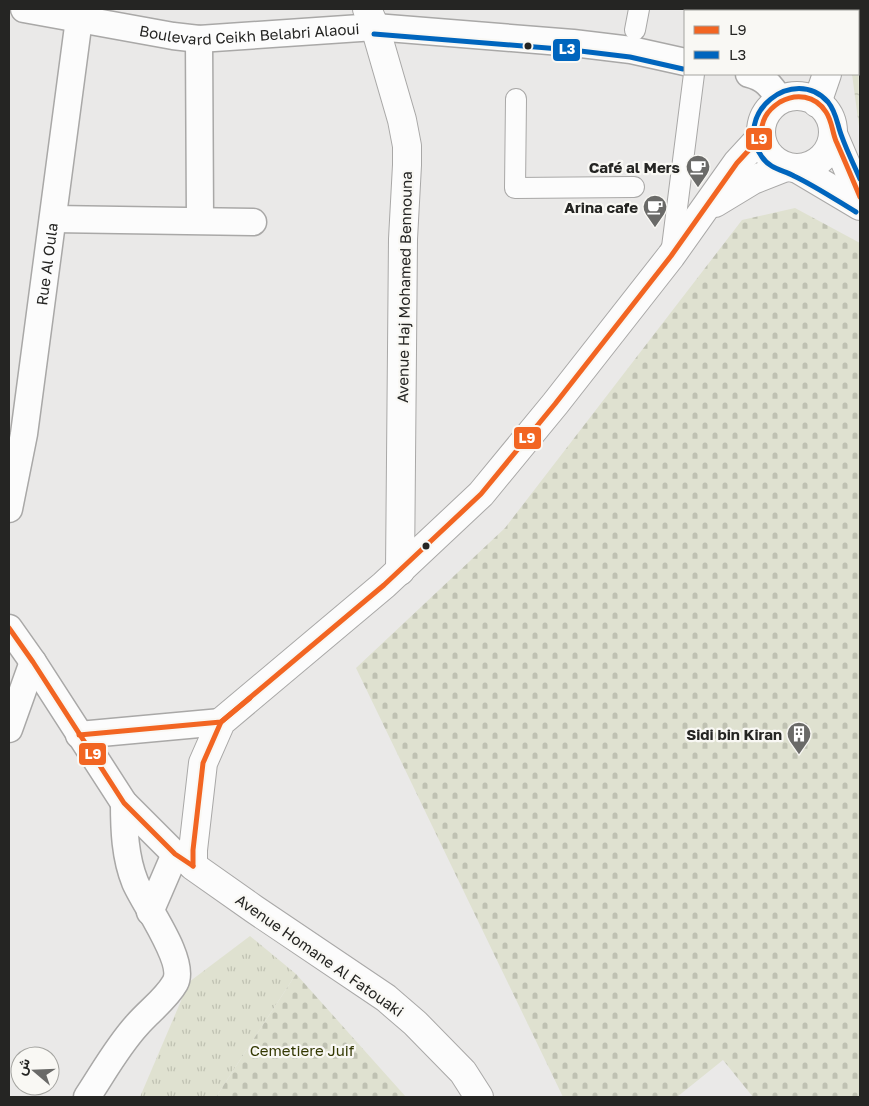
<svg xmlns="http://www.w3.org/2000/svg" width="869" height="1106" font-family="'Golos Text',Vazirmatn,sans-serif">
  <defs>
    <pattern id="grass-tufts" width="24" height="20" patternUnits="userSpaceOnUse" patternTransform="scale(1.25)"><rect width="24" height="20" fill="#dfe1d0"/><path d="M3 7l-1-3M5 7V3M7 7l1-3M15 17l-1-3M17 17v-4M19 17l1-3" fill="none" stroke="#bfc1b2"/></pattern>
    <pattern id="forest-crowns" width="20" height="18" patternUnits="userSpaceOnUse" patternTransform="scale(1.25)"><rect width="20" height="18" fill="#dfe1d0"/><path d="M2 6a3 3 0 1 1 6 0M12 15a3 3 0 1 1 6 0" fill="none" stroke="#bfc1b2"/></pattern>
    <pattern id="cemetery-stones" width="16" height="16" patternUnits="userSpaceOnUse" patternTransform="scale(1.25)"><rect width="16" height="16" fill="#dfe1d0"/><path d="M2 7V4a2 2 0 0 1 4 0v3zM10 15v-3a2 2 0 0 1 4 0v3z" fill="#bfc1b2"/></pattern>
  </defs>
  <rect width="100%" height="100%" fill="#eae9e8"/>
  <path fill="url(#grass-tufts)" d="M250 936 296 974 216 1097H140L189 982Z"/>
  <path fill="url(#forest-crowns)" d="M860 47V134L852 74H858V54Z"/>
  <g fill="url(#cemetery-stones)">
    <path d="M795 208 860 243V1097H753L723 1060 677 1097H563L356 668 505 528 742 220Z"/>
    <path d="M296 974 406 1097H216Z"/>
  </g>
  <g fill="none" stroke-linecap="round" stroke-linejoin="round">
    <defs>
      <g id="pedestrian">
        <path d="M727 11V9"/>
        <path d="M635 30 639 9"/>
        <path d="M516 99 515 188 634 187"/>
        <path d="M671 255 694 74"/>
      </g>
      <g id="minor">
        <path id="s1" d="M24 9 173 36 199 39 375 27 573 43 631 50 685 62"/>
        <path d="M199 39 200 220"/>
        <path d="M749 74C765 78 771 86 780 100"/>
        <path d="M53 219 253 222"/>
        <path id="s2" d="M9 509 24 434 79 19"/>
        <path d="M9 628 33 662 124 803 175 854 193 866"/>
        <path d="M9 729 33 662"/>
        <path d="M79 735 221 722"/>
        <path d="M150 912 175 854"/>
        <path d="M87 1097C103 1073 117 1047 137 1025 149 1011 166 999 175 983 187 961 144 904 135 882 125 857 124 830 124 803"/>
      </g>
      <g id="tertiary">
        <path d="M367 9 375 27 402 120 407 146V165L403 239 400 571"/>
        <path d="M818 11 819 9"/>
        <path d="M847 11 848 9"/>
        <circle cx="797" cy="132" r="36"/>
        <path d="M817 103 827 74"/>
        <path d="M833 134 860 197"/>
        <path d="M796 168 860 206"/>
        <path d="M715 203 753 180 786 167"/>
        <path d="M479 1097 463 1072 415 1023 386 998 254 909 193 866V850L203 763 221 722 384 585 481 494 555 404 671 256 737 163 761 137"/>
      </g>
    </defs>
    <use href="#pedestrian" stroke="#a9a8a7" stroke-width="22"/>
    <use href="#minor" stroke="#a9a8a7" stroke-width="29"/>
    <use href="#tertiary" stroke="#a9a8a7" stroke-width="30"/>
    <use href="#pedestrian" stroke="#fcfcfc" stroke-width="20"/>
    <use href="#minor" stroke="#fcfcfc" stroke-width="26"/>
    <use href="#tertiary" stroke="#fcfcfc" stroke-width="28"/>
    <defs>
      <g id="bus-1">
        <path d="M9 628 33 662 124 803 175 854 193 866"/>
        <path d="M79 735 221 722 250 698"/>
        <path d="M193 866V850L203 763 221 722 384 585 481 494 555 404 671 256 737 163 761 137C761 121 766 111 780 102 796 93 815 95 826 112 832 121 832 131 836 141 844 159 852 178 860 197"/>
      </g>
      <g id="bus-2">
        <path d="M374 34 572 50 630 57 683 69"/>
        <path d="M856 212C836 200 815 186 794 176 783 170 770 169 762 157 731 114 794 64 828 102 837 113 837 125 842 137 847 151 854 165 860 179"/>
      </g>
    </defs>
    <use href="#bus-1" stroke="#f9f8f4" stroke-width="9"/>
    <use href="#bus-2" stroke="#f9f8f4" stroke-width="9"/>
    <use href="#bus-1" stroke="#f26522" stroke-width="5"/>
    <use href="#bus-2" stroke="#0065bd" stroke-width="5"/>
  </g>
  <defs>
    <symbol id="cafe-pin" viewBox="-11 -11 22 30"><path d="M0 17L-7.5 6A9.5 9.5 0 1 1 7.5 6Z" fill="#6a6a68" stroke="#f9f8f4"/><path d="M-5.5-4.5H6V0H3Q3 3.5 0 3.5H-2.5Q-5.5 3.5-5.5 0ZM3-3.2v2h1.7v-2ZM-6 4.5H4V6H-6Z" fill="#fff"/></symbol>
    <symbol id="building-pin" viewBox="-11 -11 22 30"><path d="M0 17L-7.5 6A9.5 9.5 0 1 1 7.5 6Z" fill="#6a6a68" stroke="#f9f8f4"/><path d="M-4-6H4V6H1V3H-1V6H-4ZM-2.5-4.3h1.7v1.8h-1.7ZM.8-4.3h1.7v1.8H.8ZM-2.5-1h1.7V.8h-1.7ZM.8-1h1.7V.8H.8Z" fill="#fff"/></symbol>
  </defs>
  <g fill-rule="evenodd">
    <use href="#cafe-pin" x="684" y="153" width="28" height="38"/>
    <use href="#cafe-pin" x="641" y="193" width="28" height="38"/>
    <use href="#building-pin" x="785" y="720" width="28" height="38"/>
  </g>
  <g fill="#252523" stroke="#f9f8f4" stroke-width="2">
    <circle cx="528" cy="46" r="4.5"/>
    <circle cx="426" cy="546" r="4.5"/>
  </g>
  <g text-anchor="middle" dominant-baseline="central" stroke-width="4.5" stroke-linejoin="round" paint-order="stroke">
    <g font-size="15" fill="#252523" stroke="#f9f8f4">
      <text stroke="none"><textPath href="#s1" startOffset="228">Boulevard Ceikh Belabri Alaoui</textPath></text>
      <text stroke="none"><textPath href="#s2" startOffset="248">Rue Al Oula</textPath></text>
      <text transform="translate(404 287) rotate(-89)">Avenue Haj Mohamed Bennouna</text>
      <text transform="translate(320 955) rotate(35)">Avenue Homane Al Fatouaki</text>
    </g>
    <g font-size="15" font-weight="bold" fill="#252523" stroke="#f9f8f4" text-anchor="end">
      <text x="680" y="167">Café al Mers</text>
      <text x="638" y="207">Arina cafe</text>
      <text x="782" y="734">Sidi bin Kiran</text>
    </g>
    <g font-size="15" fill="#343903" stroke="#f9f8f4">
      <text x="302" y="1050">Cemetiere Juif</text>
    </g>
  </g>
  <g stroke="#f9f8f4" stroke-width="2">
    <rect x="552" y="38" width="29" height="24" rx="5" fill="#0065bd"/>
    <rect x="745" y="127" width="28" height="24" rx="5" fill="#f26522"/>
    <rect x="513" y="426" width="29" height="24" rx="5" fill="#f26522"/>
    <rect x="78" y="742" width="29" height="24" rx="5" fill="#f26522"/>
  </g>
  <g font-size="14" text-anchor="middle" font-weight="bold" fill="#fff">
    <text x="567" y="54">L3</text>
    <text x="759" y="144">L9</text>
    <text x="527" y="443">L9</text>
    <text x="93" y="759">L9</text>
  </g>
  <rect width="869" height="1106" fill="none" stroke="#252523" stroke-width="20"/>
  <rect x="684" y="10" width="175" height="65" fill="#f9f8f4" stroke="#a4a4a0"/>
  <rect x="694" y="26" width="25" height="8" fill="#f26522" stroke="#a4a4a0"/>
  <text x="729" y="35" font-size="15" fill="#252523">L9</text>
  <rect x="694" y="51" width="25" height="8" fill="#0065bd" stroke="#a4a4a0"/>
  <text x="729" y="60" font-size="15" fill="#252523">L3</text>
  <g transform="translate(35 1071) rotate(289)"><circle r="24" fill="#f9f8f4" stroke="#a4a4a0"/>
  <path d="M0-4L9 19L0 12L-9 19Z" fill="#6a6a68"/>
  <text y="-8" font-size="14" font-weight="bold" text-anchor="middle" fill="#252523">ش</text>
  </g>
</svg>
